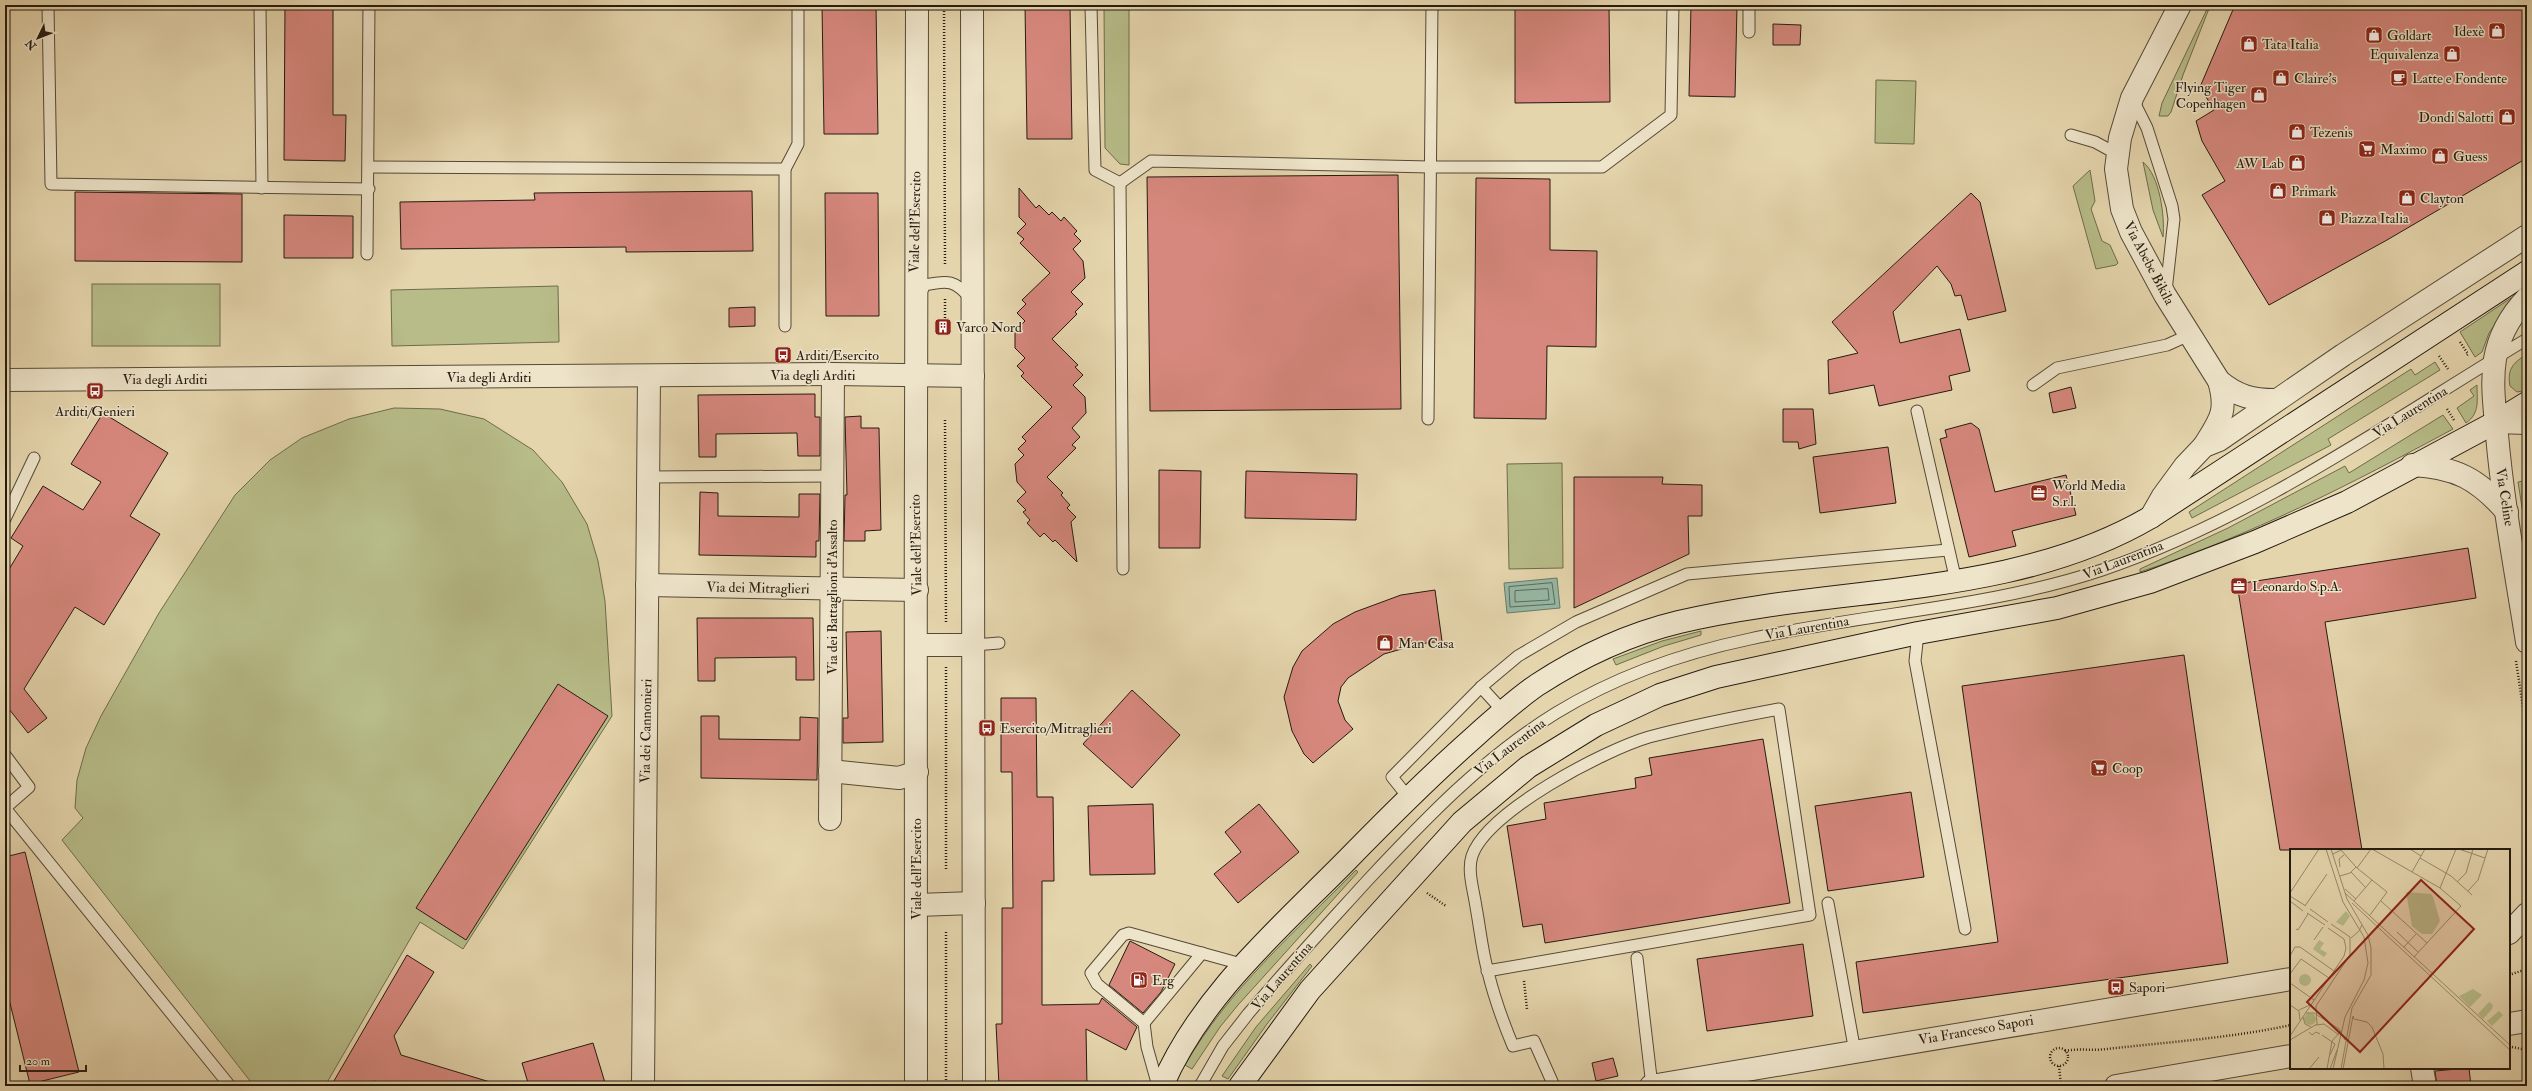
<svg xmlns="http://www.w3.org/2000/svg" width="2532" height="1091" font-family="'IM FELL Double Pica',serif">
  <rect width="100%" height="100%" fill="#e5d5ad"/>
  <filter id="stains"><feTurbulence type="fractalNoise" baseFrequency=".005" numOctaves="4"/><feColorMatrix values="0 0 0 0 .2 0 0 0 0 .09 0 0 0 0 .02 0 0 0 .5 -.17"/></filter>
  <radialGradient id="worn" r=".72"><stop offset=".6" stop-color="#630" stop-opacity="0"/><stop offset="1" stop-color="#630" stop-opacity=".3"/></radialGradient>
  <g fill="#b7bc88" stroke="#6e6c4c">
    <path d="M1104 5H1129V165L1120 164 1105 148Z"/>
    <path d="M2209 5 2210 6 2183 75 2171 112 2168 116H2159L2162 103Z"/>
    <path d="M1876 80 1916 81 1914 144 1875 143Z"/>
    <path d="M2143 162C2160 176 2165 217 2163 237L2153 210Z"/>
    <path d="M2090 170 2095 201 2091 209 2102 241 2110 245 2118 263 2116 265 2096 269 2073 186Z"/>
    <rect x="92" y="284" width="128" height="62"/>
    <path d="M558 286 559 342 392 346 391 290Z"/>
    <path d="M2511 298H2513L2489 333 2482 352 2475 357 2460 332Z"/>
    <path d="M2527 354V390L2517 392 2510 386C2507 369 2513 363 2527 354Z"/>
    <path d="M2435 362 2440 370 2328 439 2331 445 2192 518 2189 512 2411 369 2415 375Z"/>
    <path d="M2477 385C2477 401 2480 413 2466 423L2457 408 2474 396 2470 390Z"/>
    <path d="M394 408 440 409 484 419 533 450 562 482 587 524 598 561 605 601 612 716 463 949 420 922 325 1086H254L62 840 83 818 75 808 77 780 86 748 101 716 159 613 235 495 270 460 302 438 349 419Z"/>
    <path d="M2443 415 2453 429C2351 484 2250 536 2140 572V569L2228 528 2345 466 2349 473Z"/>
    <path d="M1562 463 1563 568 1509 569 1507 464Z"/>
    <path d="M2527 480V539L2518 482Z"/>
    <path d="M1701 631V635L1664 646 1616 665 1613 659 1662 641Z"/>
    <path d="M1356 870 1358 872 1238 1005 1220 1027 1192 1069 1185 1065C1228 990 1296 931 1356 870Z"/>
    <path d="M1310 964 1312 966 1267 1024 1228 1079 1222 1076 1256 1027Z"/>
  </g>
  <path fill="#96b9a6" stroke="#697a6a" d="M1557 578 1560 608 1507 613 1504 583Z"/>
  <g fill="none" stroke-linecap="round" stroke-linejoin="round">
    <g stroke="#5e6a5b" stroke-width="1">
      <path d="M1552 583 1555 604 1510 607 1509 587Z"/>
      <path d="M1548 589 1549 600 1515 602V591Z"/>
    </g>
  </g>
  <g fill="#d7887e" stroke="#251b10">
    <path d="M285 5H333V115H346L345 161 284 160Z"/>
    <path d="M822 5H876L878 134H824Z"/>
    <path d="M1025 5H1070L1072 139H1027Z"/>
    <path d="M1515 5H1609L1610 102 1515 103Z"/>
    <path d="M1691 5H1737L1735 97 1689 96Z"/>
    <path d="M2235 5H2527V158L2387 240 2269 305 2202 195 2225 181 2202 141 2196 121 2214 110 2200 87Z"/>
    <path d="M1773 24 1801 25 1800 45H1773Z"/>
    <path d="M1398 175 1401 409 1150 411 1147 177Z"/>
    <path d="M1476 178 1550 179V250L1597 251 1596 347 1547 346 1546 419 1474 418Z"/>
    <path d="M1019 188 1036 208 1039 205 1049 215 1052 212 1061 221 1064 217 1077 231 1074 234 1081 241 1073 249 1083 261 1085 278 1071 292 1083 304 1075 312 1077 314 1052 339 1078 365 1075 367 1083 375 1073 385 1085 397 1086 413 1072 428 1080 437 1072 445 1076 448 1047 477 1063 493 1061 495 1070 505 1067 508 1076 517 1071 522 1077 562 1055 540 1053 542 1044 533 1040 537 1027 523 1030 520 1023 512 1026 510 1017 501 1026 492 1017 482 1015 464 1024 455 1018 449 1026 441 1022 437 1052 407 1021 376 1024 373 1017 366 1025 358 1015 348V331L1025 321 1017 313 1026 304 1022 300 1050 273 1020 243 1024 239 1017 233 1026 224 1019 217Z"/>
    <path d="M752 191 753 251 626 252V247L401 249 400 202 535 200 534 193Z"/>
    <path d="M75 192 242 194V262L75 261Z"/>
    <path d="M825 193H878L879 316H826Z"/>
    <path d="M1971 193 1980 202 2006 311 1968 320 1961 295 1955 296 1951 284 1937 266 1893 312 1900 343 1960 329 1970 371 1949 376 1952 390 1879 406 1874 385 1829 394 1828 360 1858 353 1832 322Z"/>
    <path d="M284 215 353 216V258H284Z"/>
    <path d="M755 307V326L729 327V308Z"/>
    <path d="M2071 387 2076 408 2053 413 2049 393Z"/>
    <path d="M815 394V417H820V456H798L797 433 716 434V457H699L698 395Z"/>
    <path d="M1783 409H1813L1816 444 1799 449 1798 442H1783Z"/>
    <path d="M103 413 168 453 130 516 160 534 104 625 75 607 24 689 47 718 28 733 5 704V576L23 546 11 538 43 486 83 510 101 482 71 464Z"/>
    <path d="M861 416V428H879L881 530 865 531V541H844L845 495H847L845 417Z"/>
    <path d="M1971 423 1979 429 1995 492 2066 475 2076 515 2012 531 2016 546 1969 557 1940 439 1947 437 1945 430Z"/>
    <path d="M1888 447 1896 503 1820 513 1813 457Z"/>
    <path d="M1159 470 1201 471 1200 548H1159Z"/>
    <path d="M1246 471 1357 474 1356 520 1245 518Z"/>
    <path d="M1574 477H1663L1662 484 1702 485V516H1688L1689 554 1574 608Z"/>
    <path d="M700 492 718 493V516L799 517V494H820L819 541H816V557L699 555Z"/>
    <path d="M2468 548 2476 598 2325 622 2362 850H2280L2237 584Z"/>
    <path d="M1435 590 1442 641 1419 644 1384 654 1348 678 1341 687 1338 701 1345 720 1353 729 1313 763 1304 754 1292 731 1284 697 1293 667 1302 651 1333 624 1355 612 1401 595Z"/>
    <path d="M697 618H813L814 680H796V657L715 658V681H698Z"/>
    <path d="M881 631 883 742 843 743V718H848L846 632Z"/>
    <path d="M2184 655 2228 963 1863 1013 1856 962 1998 942 1962 686Z"/>
    <path d="M558 684 608 716 466 940 416 908Z"/>
    <path d="M1132 690 1180 735 1132 788 1083 744Z"/>
    <path d="M1001 698H1036L1037 797H1053L1054 881H1042V1005L1099 1004 1102 998 1137 1027 1126 1050 1086 1029 1087 1086H999L996 1024H1002V908H1013L1012 772H1001Z"/>
    <path d="M701 716H719V739L800 740V717L818 718 817 780 701 778Z"/>
    <path d="M1763 739 1790 903 1545 943 1542 924 1523 927 1507 826 1546 819 1544 803 1636 788 1635 778 1652 775 1649 758Z"/>
    <path d="M1911 792 1924 877 1828 891 1815 806Z"/>
    <path d="M1153 804 1155 874 1090 875 1088 806Z"/>
    <path d="M1259 804 1299 852 1238 903 1214 874 1241 852 1225 832Z"/>
    <path d="M25 852 79 1072 30 1084 5 983V857Z"/>
    <path d="M1130 941 1175 964 1161 992 1143 1013 1109 985Z"/>
    <path d="M1803 944 1813 1016 1707 1031 1697 959Z"/>
    <path d="M407 955 434 972 394 1036 401 1055 490 1082 489 1086H392L374 1081 371 1086H331Z"/>
    <path d="M593 1043 606 1086H529L522 1063Z"/>
    <path d="M1613 1058 1618 1076 1596 1081 1592 1063Z"/>
    <path d="M2469 1068 2471 1086H2437L2435 1071Z"/>
  </g>
  <g fill="none" stroke-linecap="round" stroke-linejoin="round">
    <defs>
      <g id="service">
        <path d="M48 5 51 184 369 189"/>
        <path d="M260 5 262 188"/>
        <path d="M1091 5 1095 170 1120 183 1123 569"/>
        <path d="M1749 32V5"/>
        <path d="M2133 100 2147 128 2172 206 2174 219 2166 291"/>
        <path d="M2071 135 2095 142 2117 154"/>
        <path d="M370 167 785 169V326"/>
        <path d="M785 169 798 144V5"/>
        <path d="M1120 183 1151 161 1430 167H1602L1671 115 1673 5"/>
        <path d="M367 254 369 5"/>
        <path d="M918 297 925 285C948 280 955 280 971 299"/>
        <path d="M2033 385 2057 368 2167 345 2189 335"/>
        <path d="M1917 411 1956 581"/>
        <path d="M1428 419 1432 5"/>
        <path d="M648 477 832 476"/>
        <path d="M5 519 34 458"/>
        <path d="M1918 633 1915 661 1965 929"/>
        <path d="M974 645 999 643"/>
        <path d="M1481 687 1503 711"/>
        <path d="M5 755 29 787 5 808 230 1086"/>
        <path d="M1408 797 1392 777 1481 687 1518 656 1576 622 1687 574 1948 550"/>
        <path d="M1828 903 1855 1052"/>
        <path d="M1637 958 1652 1086"/>
        <path d="M1487 971 1810 915 1779 709C1736 717 1691 726 1649 737 1605 750 1487 811 1472 856 1467 871 1474 892 1476 907 1480 928 1482 951 1488 972 1494 997 1503 1022 1513 1046L1534 1041 1554 1086"/>
        <path d="M1144 1023 1202 953"/>
        <path d="M1158 1086 1147 1047 1144 1023 1097 984 1091 973 1123 935 1129 933 1245 965"/>
        <path d="M1200 1086 1223 1046 1248 1014C1286 969 1327 925 1367 881 1425 819 1483 758 1556 713 1615 677 1683 653 1750 639 1867 613 1988 608 2102 570 2255 518 2389 422 2527 339"/>
      </g>
      <g id="minor">
        <path d="M972 5 974 1086"/>
        <path d="M2180 5 2132 98 2120 138 2116 169 2122 209 2131 232 2165 295 2219 381C2228 412 2220 420 2204 446"/>
        <path d="M5 380 833 374 973 376"/>
        <path d="M2219 381C2237 396 2252 400 2275 400"/>
        <path d="M2496 422 2527 423"/>
        <path d="M2151 517 2163 496 2185 466 2204 446 2219 440 2343 355 2527 236"/>
        <path d="M647 585 917 590"/>
        <path d="M917 645H974"/>
        <path d="M830 771 899 778 917 772"/>
        <path d="M830 819 833 374"/>
        <path d="M917 905 974 903"/>
        <path d="M2422 1068 2425 1086"/>
        <path d="M643 1086 649 376"/>
        <path d="M916 1086C917 726 914 365 917 5"/>
      </g>
      <g id="tertiary">
        <path d="M2527 298C2511 315 2499 336 2495 359 2491 384 2495 410 2497 435 2503 504 2516 573 2527 642"/>
        <path d="M2412 465C2456 467 2478 479 2507 512"/>
        <path d="M2509 933 2527 914"/>
        <path d="M2509 1024 2527 1021"/>
        <path d="M1651 1086 2291 979"/>
        <path d="M2116 1086 2291 1056"/>
      </g>
      <g id="secondary">
        <path d="M1162 1086C1201 995 1279 929 1347 860 1388 818 1429 777 1472 739 1493 720 1514 701 1537 685 1580 657 1629 634 1679 622 1833 585 2012 599 2151 517L2527 272"/>
        <path d="M1240 1086 1310 990 1462 822 1528 767 1596 725 1660 695 1716 677 1918 633 2057 608 2150 582 2255 542 2347 502 2496 422 2527 403"/>
      </g>
    </defs>
    <use href="#service" stroke="#554a37" stroke-width="13"/>
    <use href="#minor" stroke="#554a37" stroke-width="24"/>
    <use href="#tertiary" stroke="#554a37" stroke-width="24"/>
    <use href="#secondary" stroke="#251b10" stroke-width="24"/>
    <g stroke="#251b10" stroke-width="2.5" stroke-dasharray="1 2" stroke-linecap="butt">
      <path d="M944 5 945 266"/>
      <path d="M945 299V320H951"/>
      <path d="M2460 342 2468 354 2467 355"/>
      <path d="M2439 356 2448 369"/>
      <path d="M2447 409 2454 420"/>
      <path d="M945 420 946 623"/>
      <path d="M2516 661 2527 734"/>
      <path d="M946 869V666"/>
      <path d="M1427 893 1446 906"/>
      <path d="M2509 975 2527 969"/>
      <path d="M1524 981 1527 1009"/>
      <path d="M2512 1047 2527 1050"/>
      <circle cx="2059" cy="1057" r="9"/>
      <path d="M2065 1051C2079 1048 2093 1051 2107 1049 2168 1042 2231 1038 2291 1025"/>
      <path d="M2059 1066 2061 1086"/>
      <path d="M946 1086V930"/>
    </g>
    <use href="#service" stroke="#eee4ca" stroke-width="11"/>
    <use href="#minor" stroke="#eee4ca" stroke-width="22"/>
    <use href="#tertiary" stroke="#eee4ca" stroke-width="22"/>
    <use href="#secondary" stroke="#eee4ca" stroke-width="22"/>
  </g>
  <defs>
    <symbol id="shop-square" viewBox="-11 -11 22 22"><rect x="-9" y="-9" width="18" height="18" rx="4" fill="#8f2418" stroke="#eee4ca"/><path d="M-5-2.5h2.3a2.7 3.5 0 0 1 5.4 0H5L5.5 6h-11ZM-1.5-2.5h3a1.5 2.3 0 0 0-3 0Z" fill="#fff"/></symbol>
    <symbol id="cafe-square" viewBox="-11 -11 22 22"><rect x="-9" y="-9" width="18" height="18" rx="4" fill="#8f2418" stroke="#eee4ca"/><path d="M-5.5-4.5H6V0H3Q3 3.5 0 3.5H-2.5Q-5.5 3.5-5.5 0ZM3-3.2v2h1.7v-2ZM-6 4.5H4V6H-6Z" fill="#fff"/></symbol>
    <symbol id="supermarket-square" viewBox="-11 -11 22 22"><rect x="-9" y="-9" width="18" height="18" rx="4" fill="#8f2418" stroke="#eee4ca"/><path d="M-6-5.5h2.5l.6 2H6L4.5 2H-2.5L-4.4-4H-6ZM-1.5 3.2a1.3 1.3 0 1 0 .1 0ZM3 3.2a1.3 1.3 0 1 0 .1 0Z" fill="#fff"/></symbol>
    <symbol id="building-square" viewBox="-11 -11 22 22"><rect x="-9" y="-9" width="18" height="18" rx="4" fill="#8f2418" stroke="#eee4ca"/><path d="M-4-6H4V6H1V3H-1V6H-4ZM-2.5-4.3h1.7v1.8h-1.7ZM.8-4.3h1.7v1.8H.8ZM-2.5-1h1.7V.8h-1.7ZM.8-1h1.7V.8H.8Z" fill="#fff"/></symbol>
    <symbol id="bus-square" viewBox="-11 -11 22 22"><rect x="-9" y="-9" width="18" height="18" rx="4" fill="#8f2418" stroke="#eee4ca"/><path d="M-5-6H5V4H4V6H2V4H-2V6H-4V4H-5ZM-3.5-4V0h7V-4ZM-3.5 1.2v1.5H-2V1.2ZM2 1.2v1.5H3.5V1.2Z" fill="#fff"/></symbol>
    <symbol id="office-square" viewBox="-11 -11 22 22"><rect x="-9" y="-9" width="18" height="18" rx="4" fill="#8f2418" stroke="#eee4ca"/><path d="M-6-3h4V-5.5h4V-3h4V5H-6ZM-1-4.5V-3h2v-1.5ZM-6 0V1H6V0Z" fill="#fff"/></symbol>
    <symbol id="fuel-square" viewBox="-11 -11 22 22"><rect x="-9" y="-9" width="18" height="18" rx="4" fill="#8f2418" stroke="#eee4ca"/><path d="M-5.5-6h7V0h2V4h1.3V-2.5L3-4.5l.8-.8L6-3V5H2.5V1h-1V6h-7ZM-4.2-4.7v3.2H.2V-4.7Z" fill="#fff"/></symbol>
  </defs>
  <g fill-rule="evenodd">
    <use href="#shop-square" x="2487" y="21" width="20" height="20"/>
    <use href="#shop-square" x="2364" y="25" width="20" height="20"/>
    <use href="#shop-square" x="2239" y="34" width="20" height="20"/>
    <use href="#shop-square" x="2442" y="44" width="20" height="20"/>
    <use href="#shop-square" x="2271" y="68" width="20" height="20"/>
    <use href="#cafe-square" x="2389" y="68" width="20" height="20"/>
    <use href="#shop-square" x="2249" y="85" width="20" height="20"/>
    <use href="#shop-square" x="2497" y="107" width="20" height="20"/>
    <use href="#shop-square" x="2287" y="122" width="20" height="20"/>
    <use href="#supermarket-square" x="2357" y="139" width="20" height="20"/>
    <use href="#shop-square" x="2430" y="146" width="20" height="20"/>
    <use href="#shop-square" x="2287" y="153" width="20" height="20"/>
    <use href="#shop-square" x="2268" y="181" width="20" height="20"/>
    <use href="#shop-square" x="2397" y="188" width="20" height="20"/>
    <use href="#shop-square" x="2317" y="208" width="20" height="20"/>
    <use href="#building-square" x="933" y="317" width="20" height="20"/>
    <use href="#bus-square" x="773" y="345" width="20" height="20"/>
    <use href="#bus-square" x="85" y="381" width="20" height="20"/>
    <use href="#office-square" x="2029" y="483" width="20" height="20"/>
    <use href="#office-square" x="2229" y="576" width="20" height="20"/>
    <use href="#shop-square" x="1375" y="633" width="20" height="20"/>
    <use href="#bus-square" x="977" y="718" width="20" height="20"/>
    <use href="#supermarket-square" x="2089" y="758" width="20" height="20"/>
    <use href="#fuel-square" x="1129" y="970" width="20" height="20"/>
    <use href="#bus-square" x="2106" y="977" width="20" height="20"/>
  </g>
  <g text-anchor="middle" dominant-baseline="central" stroke-width="3" stroke-linejoin="round" paint-order="stroke">
    <g font-size="14" fill="#251b10" stroke="#eee4ca" text-anchor="start">
      <text x="2484" y="31" text-anchor="end">Idexè</text>
      <text x="2387" y="35">Goldart</text>
      <text x="2262" y="44">Tata Italia</text>
      <text x="2439" y="54" text-anchor="end">Equivalenza</text>
      <text x="2294" y="78">Claire's</text>
      <text x="2412" y="78">Latte e Fondente</text>
      <text x="2246" y="87" text-anchor="end">Flying Tiger<tspan x="2246" dy="16">Copenhagen</tspan></text>
      <text x="2494" y="117" text-anchor="end">Dondi Salotti</text>
      <text x="2310" y="132">Tezenis</text>
      <text x="2380" y="149">Maximo</text>
      <text x="2453" y="156">Guess</text>
      <text x="2284" y="163" text-anchor="end">AW Lab</text>
      <text x="2291" y="191">Primark</text>
      <text x="2420" y="198">Clayton</text>
      <text x="2340" y="218">Piazza Italia</text>
      <text x="956" y="327">Varco Nord</text>
      <text x="796" y="355">Arditi/Esercito</text>
      <text x="95" y="411" text-anchor="middle">Arditi/Genieri</text>
      <text x="2052" y="485">World Media<tspan x="2052" dy="16">S.r.l.</tspan></text>
      <text x="2252" y="586">Leonardo S.p.A.</text>
      <text x="1398" y="643">Man Casa</text>
      <text x="1000" y="728">Esercito/Mitraglieri</text>
      <text x="2112" y="768">Coop</text>
      <text x="1152" y="980">Erg</text>
      <text x="2129" y="987">Sapori</text>
    </g>
    <g font-size="14" fill="#251b10" stroke="#eee4ca">
      <text transform="translate(915 222) rotate(-89)">Viale dell'Esercito</text>
      <text transform="translate(2149 263) rotate(62)">Via Abebe Bikila</text>
      <text x="813" y="375">Via degli Arditi</text>
      <text x="489" y="377">Via degli Arditi</text>
      <text x="165" y="379">Via degli Arditi</text>
      <text transform="translate(2410 412) rotate(-32)">Via Laurentina</text>
      <text transform="translate(2505 497) rotate(81)">Via Celine</text>
      <text transform="translate(916 545) rotate(-91)">Viale dell'Esercito</text>
      <text transform="translate(2123 560) rotate(-21)">Via Laurentina</text>
      <text transform="translate(758 588) rotate(1)">Via dei Mitraglieri</text>
      <text transform="translate(832 597) rotate(-90)">Via dei Battaglioni d'Assalto</text>
      <text transform="translate(1807 628) rotate(-10)">Via Laurentina</text>
      <text transform="translate(646 731) rotate(-89)">Via dei Cannonieri</text>
      <text transform="translate(1510 747) rotate(-37)">Via Laurentina</text>
      <text transform="translate(916 869) rotate(-90)">Viale dell'Esercito</text>
      <text transform="translate(1282 976) rotate(-49)">Via Laurentina</text>
      <text transform="translate(1976 1030) rotate(-10)">Via Francesco Sapori</text>
    </g>
  </g>
  <g transform="translate(2290 849)">
    <rect width="220" height="220" fill="#e5d5ad"/>
    <path d="M116 43 141 45 143 48 150 72 142 85H132L122 77ZM56 62 60 67 53 77 46 73ZM29 91 34 94 30 100 37 104 34 108 23 100ZM9 131a6 6 0 1 1 12 0a6 6 0 1 1-12 0ZM183 140 192 146 180 158 169 147ZM199 153 203 156 202 160 193 170 188 165ZM209 162 213 166 202 177 197 172ZM14 170a6 6 0 1 1 12 0a6 6 0 1 1-12 0Z" fill="#b7bc88"/>
    <path fill="none" stroke="#988b6e" stroke-width="1" d="M36 0 53 53 74 88 78 114 74 131 55 168 43 220M41 0 57 50 78 86 81 99V126L62 159 51 220M82 0 150 39 171 57 124 108M120 0 131 7M169 0 195 9M43 5 51 1 67 19 97 43 80 66M130 9 161 27 182 46M50 18 49 10 54 6M67 19 81 0M61 23 76 39M122 23 135 0M50 27 60 24 66 18M167 33 176 24 183 0M150 39 166 0M55 40 66 50M178 42 188 31 198 0M0 44 29 0M55 44 220 196M0 47 16 57M0 52 13 62M64 52 82 31M91 52 137 94M62 54 220 201M15 57 37 25M20 60 38 73M17 64 35 76M38 79 54 90M6 80 8 81 18 65M107 83 128 103M61 89 69 82 72 76M24 91 33 78M114 98 126 85M0 107 5 98H10L44 122M0 125 11 110 39 129M0 134 24 151M0 156 9 162 10 171M9 161 20 156M16 164H24L49 180 55 191M63 167 64 170 77 173 82 178 93 205 94 220M13 168 15 175 21 178M26 176 34 175 49 186M19 183 22 186 26 183 30 185M32 186 45 195 40 206M0 187 54 107 56 99 54 90M0 191 27 175 26 157 60 106V88L41 75M19 220 29 208M37 220 42 192 51 182M40 220 47 201M53 220 63 167"/>
    <path fill="#8f2418" fill-opacity="0.15" stroke="#8f2418" stroke-width="2" d="M131 31 184 80 70 203 17 153Z"/>
    <rect width="220" height="220" fill="none" stroke="#251b10" stroke-width="2"/>
  </g>
  <rect width="2532" height="1091" fill="none" stroke="#e5d5ad" stroke-width="20"/>
  <rect x="6" y="6" width="2520" height="1079" fill="none" stroke="#251b10" stroke-width="2"/>
  <rect x="10" y="10" width="2512" height="1071" fill="none" stroke="#251b10"/>
  <g transform="translate(38 38) rotate(227)" stroke="#eee4ca" stroke-width="3" paint-order="stroke">
  <path d="M0-3L7 15L0 10L-7 15Z" fill="#251b10"/>
  <text y="-6" font-size="11" font-weight="bold" text-anchor="middle" fill="#251b10">N</text>
  </g>
  <path d="M20 1065v6h66v-6" fill="none" stroke="#251b10" stroke-width="2"/>
  <text x="26" y="1065" font-size="12" fill="#251b10" stroke="#eee4ca" stroke-width="3" paint-order="stroke">20 m</text>
  <rect width="100%" height="100%" filter="url(#stains)"/>
  <rect width="100%" height="100%" fill="url(#worn)"/>
</svg>
